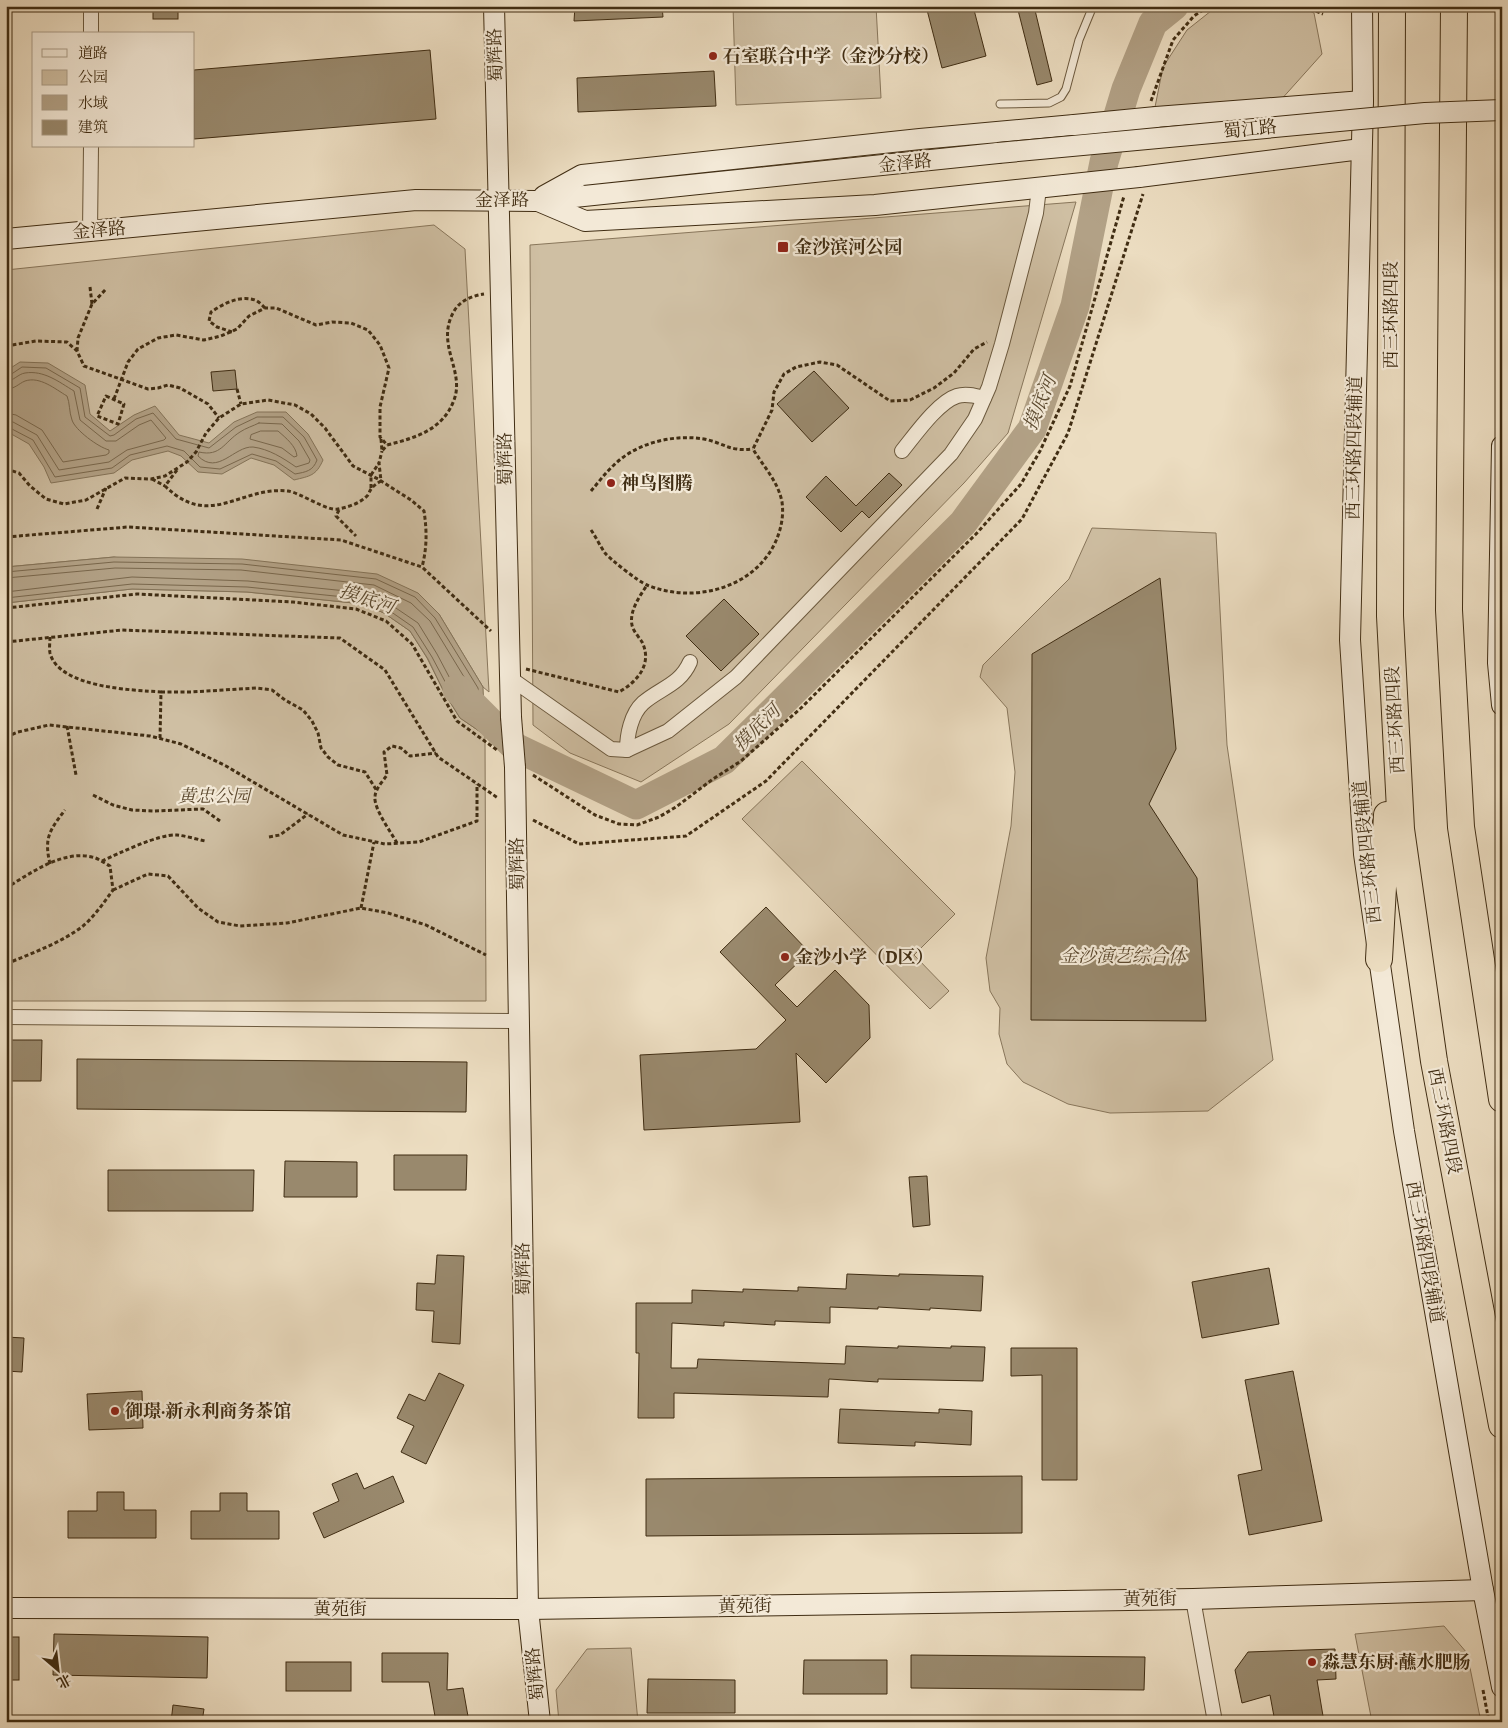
<svg xmlns="http://www.w3.org/2000/svg" width="1508" height="1728" font-family="Alegreya,'Noto Serif SC',serif">
  <rect width="100%" height="100%" fill="#ecddc1"/>
  <filter id="stains"><feTurbulence type="fractalNoise" baseFrequency=".004" numOctaves="4"/><feColorMatrix values="0 0 0 0 .2 0 0 0 0 .09 0 0 0 0 .02 0 0 0 .5 -.17"/></filter>
  <radialGradient id="worn" r=".72"><stop offset=".6" stop-color="#630" stop-opacity="0"/><stop offset="1" stop-color="#630" stop-opacity=".3"/></radialGradient>
  <g fill="#cfbfa3" stroke="#88765b">
    <path d="M733 6H876L881 98 736 105Z"/>
    <path d="M1220 6H1300L1314 13 1322 54 1279 102 1155 107 1163 67 1187 30 1216 7Z"/>
    <path d="M1076 202 1008 433 964 483 729 724 641 782 570 753 533 725 530 245Z"/>
    <path d="M434 225 465 249 489 692 483 687 439 614 114 557 6 567V270Z"/>
    <path d="M1092 528 1216 533 1227 745 1273 1060 1208 1111 1110 1113 1068 1104 1023 1082 1007 1064 999 1034 1000 1008 990 991 986 958 1011 826 1015 772 1007 708 980 677 983 665 1069 579Z"/>
    <path d="M132 589 247 592 363 604 384 613 410 631 427 658 445 694 460 718 485 735 486 1001H6V603Z"/>
    <path d="M802 761 955 914 914 955 949 991 930 1009 742 819Z"/>
    <path d="M1444 1626 1467 1653 1481 1722H1372L1355 1634Z"/>
    <path d="M631 1648 638 1722H559L556 1690 587 1649Z"/>
  </g>
  <g fill="#b2a186" stroke="#847358">
    <path d="M20 362 48 363 85 385 90 414 110 431 134 415 155 406 179 435 209 443 234 422 257 412H286L308 434 323 460C316 476 310 476 294 480L274 465 251 458 222 474 198 472 181 456 168 451 132 460 114 473 51 483 44 467 29 444 6 431V371Z"/>
    <path d="M114 557 242 559 377 574 418 593 439 614 483 687 485 735 460 718 445 694 428 659 410 631 384 613 363 604 247 592 132 589 6 603V567Z"/>
  </g>
  <g fill="none" stroke-linecap="round" stroke-linejoin="round">
    <g stroke="#79674c" stroke-width="1">
      <path d="M6 375H10L22 367 46 368 80 388 85 417 110 436 114 435 136 419 153 413 176 439 209 448 236 427 257 417H283L304 437 317 460C313 471 306 472 295 474L276 461 252 454 220 469 200 467 184 451 167 446 130 455 112 468 55 477 33 440 10 428 6 427"/>
      <path d="M6 381C14 381 18 374 25 373 44 370 59 382 74 391L80 420 106 441H116L139 425 151 420 166 438 164 440 127 450 109 462 59 470 37 435 13 422 6 421"/>
      <path d="M6 389C15 389 18 384 25 381 40 376 55 389 67 396 70 403 69 412 72 420 75 430 98 447 109 450V453L106 455 63 462 42 430 16 415 6 413"/>
      <path d="M259 423 282 424 299 441 310 460 309 463 296 467C283 458 269 449 253 447 234 446 218 476 198 456L199 452C221 457 224 442 240 432 246 428 253 426 259 423Z"/>
      <path d="M261 431H278C286 438 296 446 297 456L294 457 282 448 250 439 251 435Z"/>
      <path d="M6 572 114 562 242 564 376 579 415 597 435 618 478 688 480 721 476 723 463 714 450 691 432 657 413 627 387 609 364 599 247 587 132 584 6 598"/>
      <path d="M6 578 115 568 241 570 374 585 411 603 430 621 472 690 473 709 471 711 468 709 455 688 437 654 418 623 390 604 366 593 248 581 132 577 6 592"/>
    </g>
    <path stroke="#b2a186" stroke-width="29" d="M457 689 515 747 636 805 724 760 963 523 1032 429 1075 306 1104 162 1126 89 1153 23 1174 6"/>
  </g>
  <g fill="#99896d" stroke="#402d13">
    <rect x="153" y="6" width="25" height="13"/>
    <path d="M575 6H662L663 17 574 21Z"/>
    <path d="M926 6H973L986 56 942 68Z"/>
    <path d="M1017 6H1034L1052 81 1037 85Z"/>
    <path d="M430 50 436 119 194 139V70Z"/>
    <path d="M714 71 716 106 578 112 577 78Z"/>
    <path d="M235 370 237 389 213 391 211 372Z"/>
    <path d="M814 371 849 408 812 442 777 404Z"/>
    <path d="M889 473 902 485 869 518 862 511 841 532 806 497 826 476 856 506Z"/>
    <path d="M1160 578 1176 749 1149 804 1197 878 1206 1021 1031 1020 1032 654Z"/>
    <path d="M724 599 759 634 721 671 686 636Z"/>
    <path d="M766 907 809 952 775 985 797 1007 835 970 869 1005 870 1038 826 1083 796 1053 800 1122 644 1130 640 1055 756 1049 786 1020 720 952Z"/>
    <path d="M6 1040H42L41 1081H6Z"/>
    <path d="M77 1059 467 1062 466 1112 77 1109Z"/>
    <path d="M394 1155H467L466 1190H394Z"/>
    <path d="M285 1161 357 1162V1197H284Z"/>
    <path d="M108 1170H254L253 1211H108Z"/>
    <path d="M927 1176 930 1225 913 1227 909 1177Z"/>
    <path d="M437 1255 464 1256 460 1344 432 1342 434 1311 416 1310 417 1283 435 1284Z"/>
    <path d="M1269 1268 1279 1324 1202 1338 1192 1282Z"/>
    <path d="M847 1274 899 1276V1274L983 1276 981 1311 930 1308V1310L878 1307V1309L830 1307V1323L775 1321V1325L724 1322V1326L672 1323 671 1368H697L698 1359 845 1364 846 1346 898 1348V1346L951 1348V1346L985 1347 983 1381 878 1379V1382L829 1379 828 1397 674 1393V1418H638L639 1353H636V1303H692V1290L743 1292V1289L798 1291V1287L846 1289Z"/>
    <path d="M6 1337 24 1338 22 1372 6 1371Z"/>
    <path d="M1011 1348H1077V1480H1042V1375L1011 1376Z"/>
    <path d="M1293 1371 1322 1521 1249 1535 1238 1475 1262 1470 1245 1380Z"/>
    <path d="M439 1373 464 1385 426 1464 401 1452 414 1426 397 1418 409 1394 425 1401Z"/>
    <path d="M142 1391 143 1428 89 1430 87 1394Z"/>
    <path d="M840 1409 939 1413V1409L972 1411 971 1445 915 1442V1446L838 1443Z"/>
    <path d="M357 1473 364 1489 393 1476 404 1502 324 1538 313 1513 339 1501 332 1484Z"/>
    <path d="M1022 1476V1533L646 1536V1479Z"/>
    <path d="M97 1492H124V1510H156V1538H68V1511H97Z"/>
    <path d="M220 1493H247V1511H279V1539H191V1511H220Z"/>
    <path d="M54 1634 208 1637 207 1678 53 1675Z"/>
    <rect x="6" y="1637" width="13" height="43"/>
    <path d="M1335 1649 1336 1679 1317 1680 1324 1722H1275L1270 1695 1242 1703 1235 1670 1248 1652Z"/>
    <path d="M382 1653H448L447 1690 463 1688 469 1722H436L429 1682H382Z"/>
    <path d="M911 1655 1145 1657 1144 1690 911 1688Z"/>
    <path d="M804 1660H887V1694H803Z"/>
    <rect x="286" y="1662" width="65" height="29"/>
    <path d="M648 1679 735 1680V1713H647Z"/>
    <path d="M173 1705 204 1709 202 1722H171Z"/>
  </g>
  <g fill="none" stroke-linecap="round" stroke-linejoin="round">
    <defs>
      <path id="lane" d="M1000 104 1049 103 1061 97 1066 89 1079 40 1093 6"/>
      <g id="street">
        <path d="M91 34V6"/>
        <path d="M90 231 91 146"/>
        <path d="M902 451C915 435 938 402 957 396 966 393 976 396 984 398"/>
        <path d="M510 678 611 749 627 750 668 731 736 677 951 454 975 419 989 387 1002 344 1036 213 1039 188"/>
        <path d="M627 750C627 735 631 714 643 703 660 688 680 685 690 662"/>
        <path d="M6 1017 519 1021"/>
        <path d="M1193 1599 1215 1722"/>
      </g>
      <g id="secondary">
        <path d="M494 6 511 717"/>
        <path d="M1362 6 1363 101 1350 640 1364 854 1404 1131 1483 1590 1502 1687"/>
        <path d="M1156 117 1363 101"/>
        <path d="M1139 177 1361 149"/>
        <path d="M544 196 582 175 920 139 1074 125"/>
        <path d="M538 201 585 221 875 205 1064 185"/>
        <path d="M6 239 416 200 536 201 998 153"/>
        <path d="M1502 446 1498 663 1502 705"/>
        <path d="M515 767 528 1609 540 1722"/>
        <path d="M6 1608 528 1609 1193 1599 1483 1590"/>
      </g>
      <g id="highway">
        <path d="M1392 6 1390 616 1401 829 1434 1061 1502 1425"/>
        <path d="M1454 6 1449 610 1461 827 1502 1099"/>
        <path d="M1379 959 1387 815"/>
      </g>
    </defs>
    <use href="#lane" stroke="#6b593e" stroke-width="9"/>
    <use href="#street" stroke="#6b593e" stroke-width="16"/>
    <use href="#secondary" stroke="#402d13" stroke-width="22"/>
    <use href="#highway" stroke="#402d13" stroke-width="28"/>
    <g stroke="#402d13" stroke-width="3" stroke-dasharray="4 2.5" stroke-linecap="butt">
      <path d="M1304 6 1323 14"/>
      <path d="M1151 101 1173 40 1194 16 1209 6"/>
      <path d="M90 287 92 304"/>
      <path d="M232 332 217 327 209 321 211 312C223 304 239 295 255 300 258 301 262 305 265 308"/>
      <path d="M6 346 36 341 67 342 77 351 84 366 148 389 158 388 168 385 180 388 208 404 219 418"/>
      <path d="M77 351 78 338 92 304 106 289"/>
      <path d="M237 389 241 404"/>
      <path d="M106 396 124 404 118 424 97 416Z"/>
      <path d="M114 399 128 362 138 349 158 338 176 335 204 340 221 336 237 329 249 316 265 308H276L316 325 332 322 351 323 368 330 380 345 389 368 380 407V437L387 445C415 438 443 430 454 400 465 371 436 345 453 313 459 301 471 296 484 294"/>
      <path d="M381 439 382 451 387 445"/>
      <path d="M6 469 19 473 30 486 46 499 64 504 86 500 125 478 151 479 165 476 187 462 196 452 206 433 219 418 241 404 268 400 295 405 311 414 325 428 353 466 378 479 411 500 424 511C427 531 427 548 422 567"/>
      <path d="M177 470 165 486C210 530 240 486 288 491 301 493 328 512 338 509 348 507 358 504 366 497 369 495 369 491 372 488 374 485 378 483 381 481L379 463 382 451"/>
      <path d="M152 479 165 486"/>
      <path d="M371 488V475L379 463"/>
      <path d="M591 491C598 483 605 473 614 465 636 443 673 434 704 439 724 443 730 452 753 449"/>
      <path d="M97 509 106 488"/>
      <path d="M339 510 336 516 356 536"/>
      <path d="M591 530C596 537 600 546 605 553 611 560 639 582 647 585 693 604 753 589 775 543 781 530 784 516 782 502 778 481 763 466 753 449L772 410 774 392 784 374 796 367 820 362 837 365 890 401 910 400 934 388 954 373 974 349 987 342"/>
      <path d="M6 537 128 527 341 540 422 567 491 631"/>
      <path d="M6 608 137 594 293 602 356 609 386 621 412 644 457 721 497 750"/>
      <path d="M50 637C50 642 49 648 50 653 59 688 133 690 161 692L160 739"/>
      <path d="M6 642 122 630 340 638 385 670 438 757 498 798"/>
      <path d="M526 669 619 692C637 682 653 664 642 642 639 637 633 631 632 625 629 611 640 596 647 585"/>
      <path d="M161 692H191L256 688 272 690 285 700 303 710 312 721 318 733 321 748 328 757 338 765 365 772 377 791"/>
      <path d="M67 726 76 775"/>
      <path d="M6 737 18 732 49 725 150 736 181 744 226 766 343 835 385 844 419 842 477 821V784"/>
      <path d="M533 775 595 815 619 824 637 825 659 817 676 807 713 779 741 761 801 708 976 534 1021 484 1040 451 1070 386 1124 196"/>
      <path d="M93 795 113 805 132 810 153 811 203 809 220 821"/>
      <path d="M533 820 579 844 686 836 766 781 1022 519 1068 433 1143 194"/>
      <path d="M269 837 280 835 308 814"/>
      <path d="M397 843C391 832 373 808 375 796 376 788 383 781 387 775L384 752 392 746 401 748 410 756 436 753"/>
      <path d="M102 861C120 853 158 834 177 835 186 836 196 839 205 841"/>
      <path d="M50 864C44 838 49 831 65 810"/>
      <path d="M6 888C31 873 62 850 92 857 98 858 104 863 110 866L113 890C104 902 95 916 83 926 61 943 32 953 6 964"/>
      <path d="M113 890 148 874 168 876 198 908 218 922 240 926 287 923 361 908 388 913 426 925 486 955"/>
      <path d="M361 908 374 842"/>
      <path d="M1483 1690 1489 1722"/>
    </g>
    <use href="#lane" stroke="#f3e9d7" stroke-width="7"/>
    <use href="#street" stroke="#f3e9d7" stroke-width="14"/>
    <use href="#secondary" stroke="#f3e9d7" stroke-width="20"/>
    <use href="#highway" stroke="#ecddc1" stroke-width="26"/>
    <defs>
      <g id="secondary-bridge">
        <path d="M1074 125 1156 117"/>
        <path d="M998 153 1425 113 1502 110"/>
        <path d="M1064 185 1139 177"/>
        <path d="M511 717 515 767"/>
      </g>
    </defs>
    <use href="#secondary-bridge" stroke="#402d13" stroke-width="22" stroke-linecap="butt"/>
    <use href="#secondary-bridge" stroke="#f3e9d7" stroke-width="20"/>
  </g>
  <g fill="#8f2418" stroke="#f3e9d7" stroke-width="2">
    <circle cx="713" cy="56" r="5"/>
    <rect x="777" y="241" width="12" height="12" rx="2.5"/>
    <circle cx="611" cy="483" r="5"/>
    <circle cx="785" cy="957" r="5"/>
    <circle cx="115" cy="1411" r="5"/>
    <circle cx="1312" cy="1662" r="5"/>
  </g>
  <g text-anchor="middle" dominant-baseline="central" stroke-width="4.5" stroke-linejoin="round" paint-order="stroke">
    <g font-size="18" fill="#402d13" stroke="#f3e9d7">
      <text transform="translate(495 55) rotate(-92)">蜀辉路</text>
      <text transform="translate(1250 129) rotate(-6)">蜀江路</text>
      <text transform="translate(905 163) rotate(-6)">金泽路</text>
      <text x="502" y="200">金泽路</text>
      <text transform="translate(99 230) rotate(-5)">金泽路</text>
      <text transform="translate(1391 315) rotate(-90)">西三环路四段</text>
      <text transform="translate(1354 448) rotate(-89)">西三环路四段辅道</text>
      <text transform="translate(505 459) rotate(-91)">蜀辉路</text>
      <text transform="translate(1395 720) rotate(-93)">西三环路四段</text>
      <text transform="translate(1367 852) rotate(-96)">西三环路四段辅道</text>
      <text transform="translate(517 864) rotate(-91)">蜀辉路</text>
      <text transform="translate(1445 1121) rotate(79)">西三环路四段</text>
      <text transform="translate(1425 1252) rotate(80)">西三环路四段辅道</text>
      <text transform="translate(523 1269) rotate(-91)">蜀辉路</text>
      <text transform="translate(1150 1599) rotate(-1)">黄苑街</text>
      <text transform="translate(745 1606) rotate(-1)">黄苑街</text>
      <text x="340" y="1609">黄苑街</text>
      <text transform="translate(535 1674) rotate(-96)">蜀辉路</text>
    </g>
    <g font-size="18" font-weight="bold" fill="#402d13" stroke="#f3e9d7" text-anchor="start">
      <text x="723" y="56">石室联合中学（金沙分校）</text>
      <text x="794" y="247">金沙滨河公园</text>
      <text x="621" y="483">神鸟图腾</text>
      <text x="795" y="957">金沙小学（D区）</text>
      <text x="125" y="1411">御璟·新永利商务茶馆</text>
      <text x="1322" y="1662">淼慧东厨·蘸水肥肠</text>
    </g>
    <g font-size="18" font-style="italic" fill="#5d4a30" stroke="#f3e9d7">
      <text x="214" y="796">黄忠公园</text>
      <text x="1123" y="956">金沙演艺综合体</text>
    </g>
    <g font-size="19" font-style="italic" fill="#5c4a30" stroke="#f3e9d7">
      <text transform="translate(1040 403) rotate(-68)">摸底河</text>
      <text transform="translate(367 599) rotate(18)">摸底河</text>
      <text transform="translate(757 728) rotate(-45)">摸底河</text>
    </g>
  </g>
  <rect width="1508" height="1728" fill="none" stroke="#ecddc1" stroke-width="25"/>
  <rect x="8" y="8" width="1493" height="1713" fill="none" stroke="#402d13" stroke-width="2.5"/>
  <rect x="12" y="12" width="1483" height="1703" fill="none" stroke="#402d13"/>
  <rect x="32" y="32" width="162" height="115" fill="#f3e9d7" stroke="#ab9e89"/>
  <rect x="42" y="49" width="25" height="8" fill="#f3e9d7" stroke="#ab9e89"/>
  <text x="78" y="58" font-size="15" fill="#402d13">道路</text>
  <rect x="42" y="70" width="25" height="15" fill="#cfbfa3" stroke="#ab9e89"/>
  <text x="78" y="82" font-size="15" fill="#402d13">公园</text>
  <rect x="42" y="95" width="25" height="15" fill="#b2a186" stroke="#ab9e89"/>
  <text x="78" y="108" font-size="15" fill="#402d13">水域</text>
  <rect x="42" y="120" width="25" height="15" fill="#99896d" stroke="#ab9e89"/>
  <text x="78" y="132" font-size="15" fill="#402d13">建筑</text>
  <g transform="translate(58 1670) rotate(152)" stroke="#f3e9d7" stroke-width="4" paint-order="stroke">
  <path d="M0-4L9 19L0 12L-9 19Z" fill="#402d13"/>
  <text y="-8" font-size="14" font-weight="bold" text-anchor="middle" fill="#402d13">北</text>
  </g>
  <rect width="100%" height="100%" filter="url(#stains)"/>
  <rect width="100%" height="100%" fill="url(#worn)"/>
</svg>
